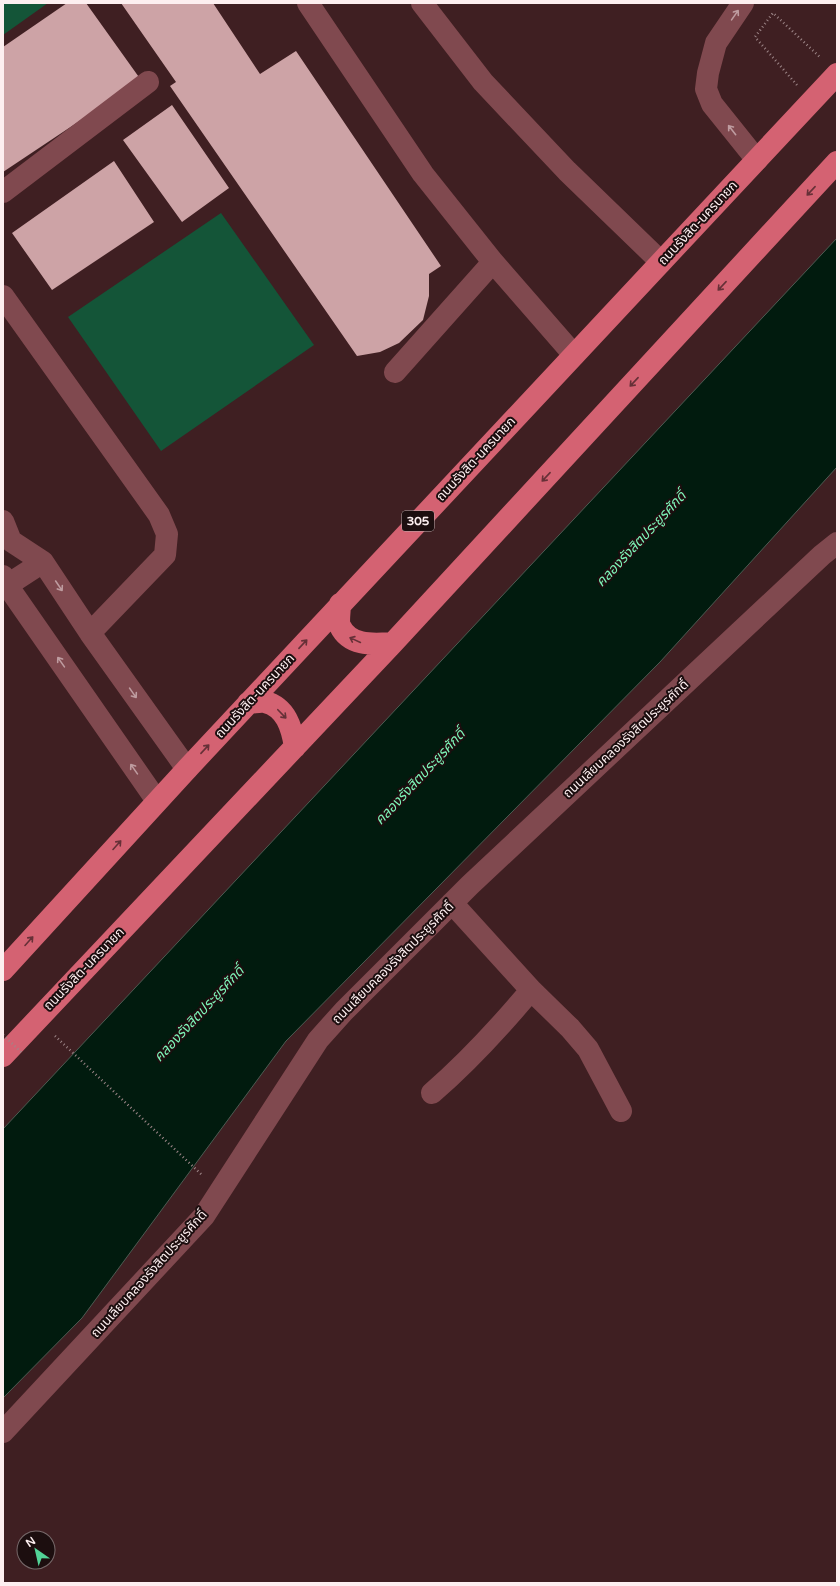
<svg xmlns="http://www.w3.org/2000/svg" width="840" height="1586" viewBox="0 0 840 1586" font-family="'Varela Round','Noto Sans Thai',sans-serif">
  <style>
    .green { fill: #145538 }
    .water { fill: #011b0e; stroke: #4d5b52 }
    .building { fill: #cda3a6 }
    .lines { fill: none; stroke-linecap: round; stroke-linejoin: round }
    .path { stroke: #9e8789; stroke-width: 2.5; stroke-dasharray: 1 3; stroke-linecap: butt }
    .minor { stroke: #80494f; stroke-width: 22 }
    .major { stroke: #d46272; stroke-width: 22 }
    .path-bridge { stroke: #9e8789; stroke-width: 2.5; stroke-dasharray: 1 3; stroke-linecap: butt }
    .oneway { stroke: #be9ca0 }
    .oneway2 { stroke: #663037 }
    .labels { text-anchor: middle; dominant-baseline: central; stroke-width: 4; stroke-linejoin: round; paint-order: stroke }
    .shield { fill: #1c0e0f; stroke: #baacac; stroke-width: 1 }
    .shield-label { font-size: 12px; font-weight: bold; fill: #fdeff0 }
    .street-label { font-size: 13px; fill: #fdeff0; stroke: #1c0e0f }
    .water-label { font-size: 14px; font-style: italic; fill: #7ef6b9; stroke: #1c0e0f }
  </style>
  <rect width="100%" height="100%" fill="#3f1f22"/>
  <path class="green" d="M3 3H48L3 35Z
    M221 213 314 345 161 451 68 317Z"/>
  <path class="water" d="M837 238V467L660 662 286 1041 82 1318 3 1398V1129Z"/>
  <path class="building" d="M67 3H86L141 80 3 172V47Z
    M121 3H213L260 74 296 51 441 266 429 274V296L423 320 399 343 380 352 357 356 170 86 176 82Z
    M172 105 229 188 182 222 123 140Z
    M114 161 154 222 52 290 12 233Z"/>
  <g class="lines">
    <path class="path" d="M797 85 755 37 773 13 821 58
      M55 1036 202 1175"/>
    <path class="minor" d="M308 3 423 174 493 262 574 355
      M422 3 483 82 567 171 661 262
      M743 3 716 43 708 73 706 89 712 104 757 160
      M3 192 148 82
      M3 296 159 515 167 534 165 555 90 633
      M395 372 493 262
      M3 521 11 541 43 562 90 633 187 769
      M3 576 7 585 157 801
      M3 588 43 562
      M452 903 531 990 570 1028 588 1049 621 1111
      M432 1093C469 1061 500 1027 531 990
      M3 1432 204 1216 318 1040 344 1011 470 885 822 555 837 543"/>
    <path class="major" d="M340 604C340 610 338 621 340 626 350 647 374 644 393 643
      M248 703C253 703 260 701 265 702 286 707 292 728 295 747
      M3 970 187 769 837 74
      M3 1056 393 643 837 162"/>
    <path class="path-bridge" d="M3 1035 22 1053"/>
  </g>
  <defs><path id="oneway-shaft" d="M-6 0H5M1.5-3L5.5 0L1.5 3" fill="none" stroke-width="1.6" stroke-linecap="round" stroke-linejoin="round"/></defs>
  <g class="oneway">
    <use href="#oneway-shaft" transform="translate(735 15) rotate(-55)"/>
    <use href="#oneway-shaft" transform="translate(732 130) rotate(-128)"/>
    <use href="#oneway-shaft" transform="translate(59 586) rotate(56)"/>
    <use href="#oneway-shaft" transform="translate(61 662) rotate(-125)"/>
    <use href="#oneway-shaft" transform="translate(133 693) rotate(55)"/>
    <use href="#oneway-shaft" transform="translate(134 769) rotate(-125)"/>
  </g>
  <g class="oneway2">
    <use href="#oneway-shaft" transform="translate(811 191) rotate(133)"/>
    <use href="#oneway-shaft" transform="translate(722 286) rotate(133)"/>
    <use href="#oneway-shaft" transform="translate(634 382) rotate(133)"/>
    <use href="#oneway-shaft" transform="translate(546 477) rotate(133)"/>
    <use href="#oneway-shaft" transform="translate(355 640) rotate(-155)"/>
    <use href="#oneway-shaft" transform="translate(303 644) rotate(-47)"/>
    <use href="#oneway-shaft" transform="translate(282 714) rotate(46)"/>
    <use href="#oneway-shaft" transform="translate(205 749) rotate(-47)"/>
    <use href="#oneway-shaft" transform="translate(117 845) rotate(-48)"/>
    <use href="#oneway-shaft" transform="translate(29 941) rotate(-48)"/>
  </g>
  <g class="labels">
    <rect class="shield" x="402" y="511" width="32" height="20" rx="3"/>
    <g class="shield-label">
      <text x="418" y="521">305</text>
    </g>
    <g class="street-label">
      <text transform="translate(698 223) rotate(-47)">ถนนรังสิต-นครนายก</text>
      <text transform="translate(476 459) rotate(-47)">ถนนรังสิต-นครนายก</text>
      <text transform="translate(255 696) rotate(-47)">ถนนรังสิต-นครนายก</text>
      <text transform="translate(626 739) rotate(-43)">ถนนเลียบคลองรังสิตประยูรศักดิ์</text>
      <text transform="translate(393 963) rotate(-45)">ถนนเลียบคลองรังสิตประยูรศักดิ์</text>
      <text transform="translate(84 969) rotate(-46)">ถนนรังสิต-นครนายก</text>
      <text transform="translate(149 1274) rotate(-48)">ถนนเลียบคลองรังสิตประยูรศักดิ์</text>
    </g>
    <g class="water-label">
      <text transform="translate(641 539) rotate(-47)">คลองรังสิตประยูรศักดิ์</text>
      <text transform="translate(420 777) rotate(-47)">คลองรังสิตประยูรศักดิ์</text>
      <text transform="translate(199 1014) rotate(-47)">คลองรังสิตประยูรศักดิ์</text>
    </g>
  </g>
  <rect width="840" height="1586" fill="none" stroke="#fdeff0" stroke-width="8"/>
  <g transform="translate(36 1550) rotate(326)"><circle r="19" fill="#1c0e0f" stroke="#766869"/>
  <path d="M0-3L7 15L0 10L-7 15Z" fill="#52d397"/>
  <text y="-6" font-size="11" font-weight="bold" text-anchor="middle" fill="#fdeff0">N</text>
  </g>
</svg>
